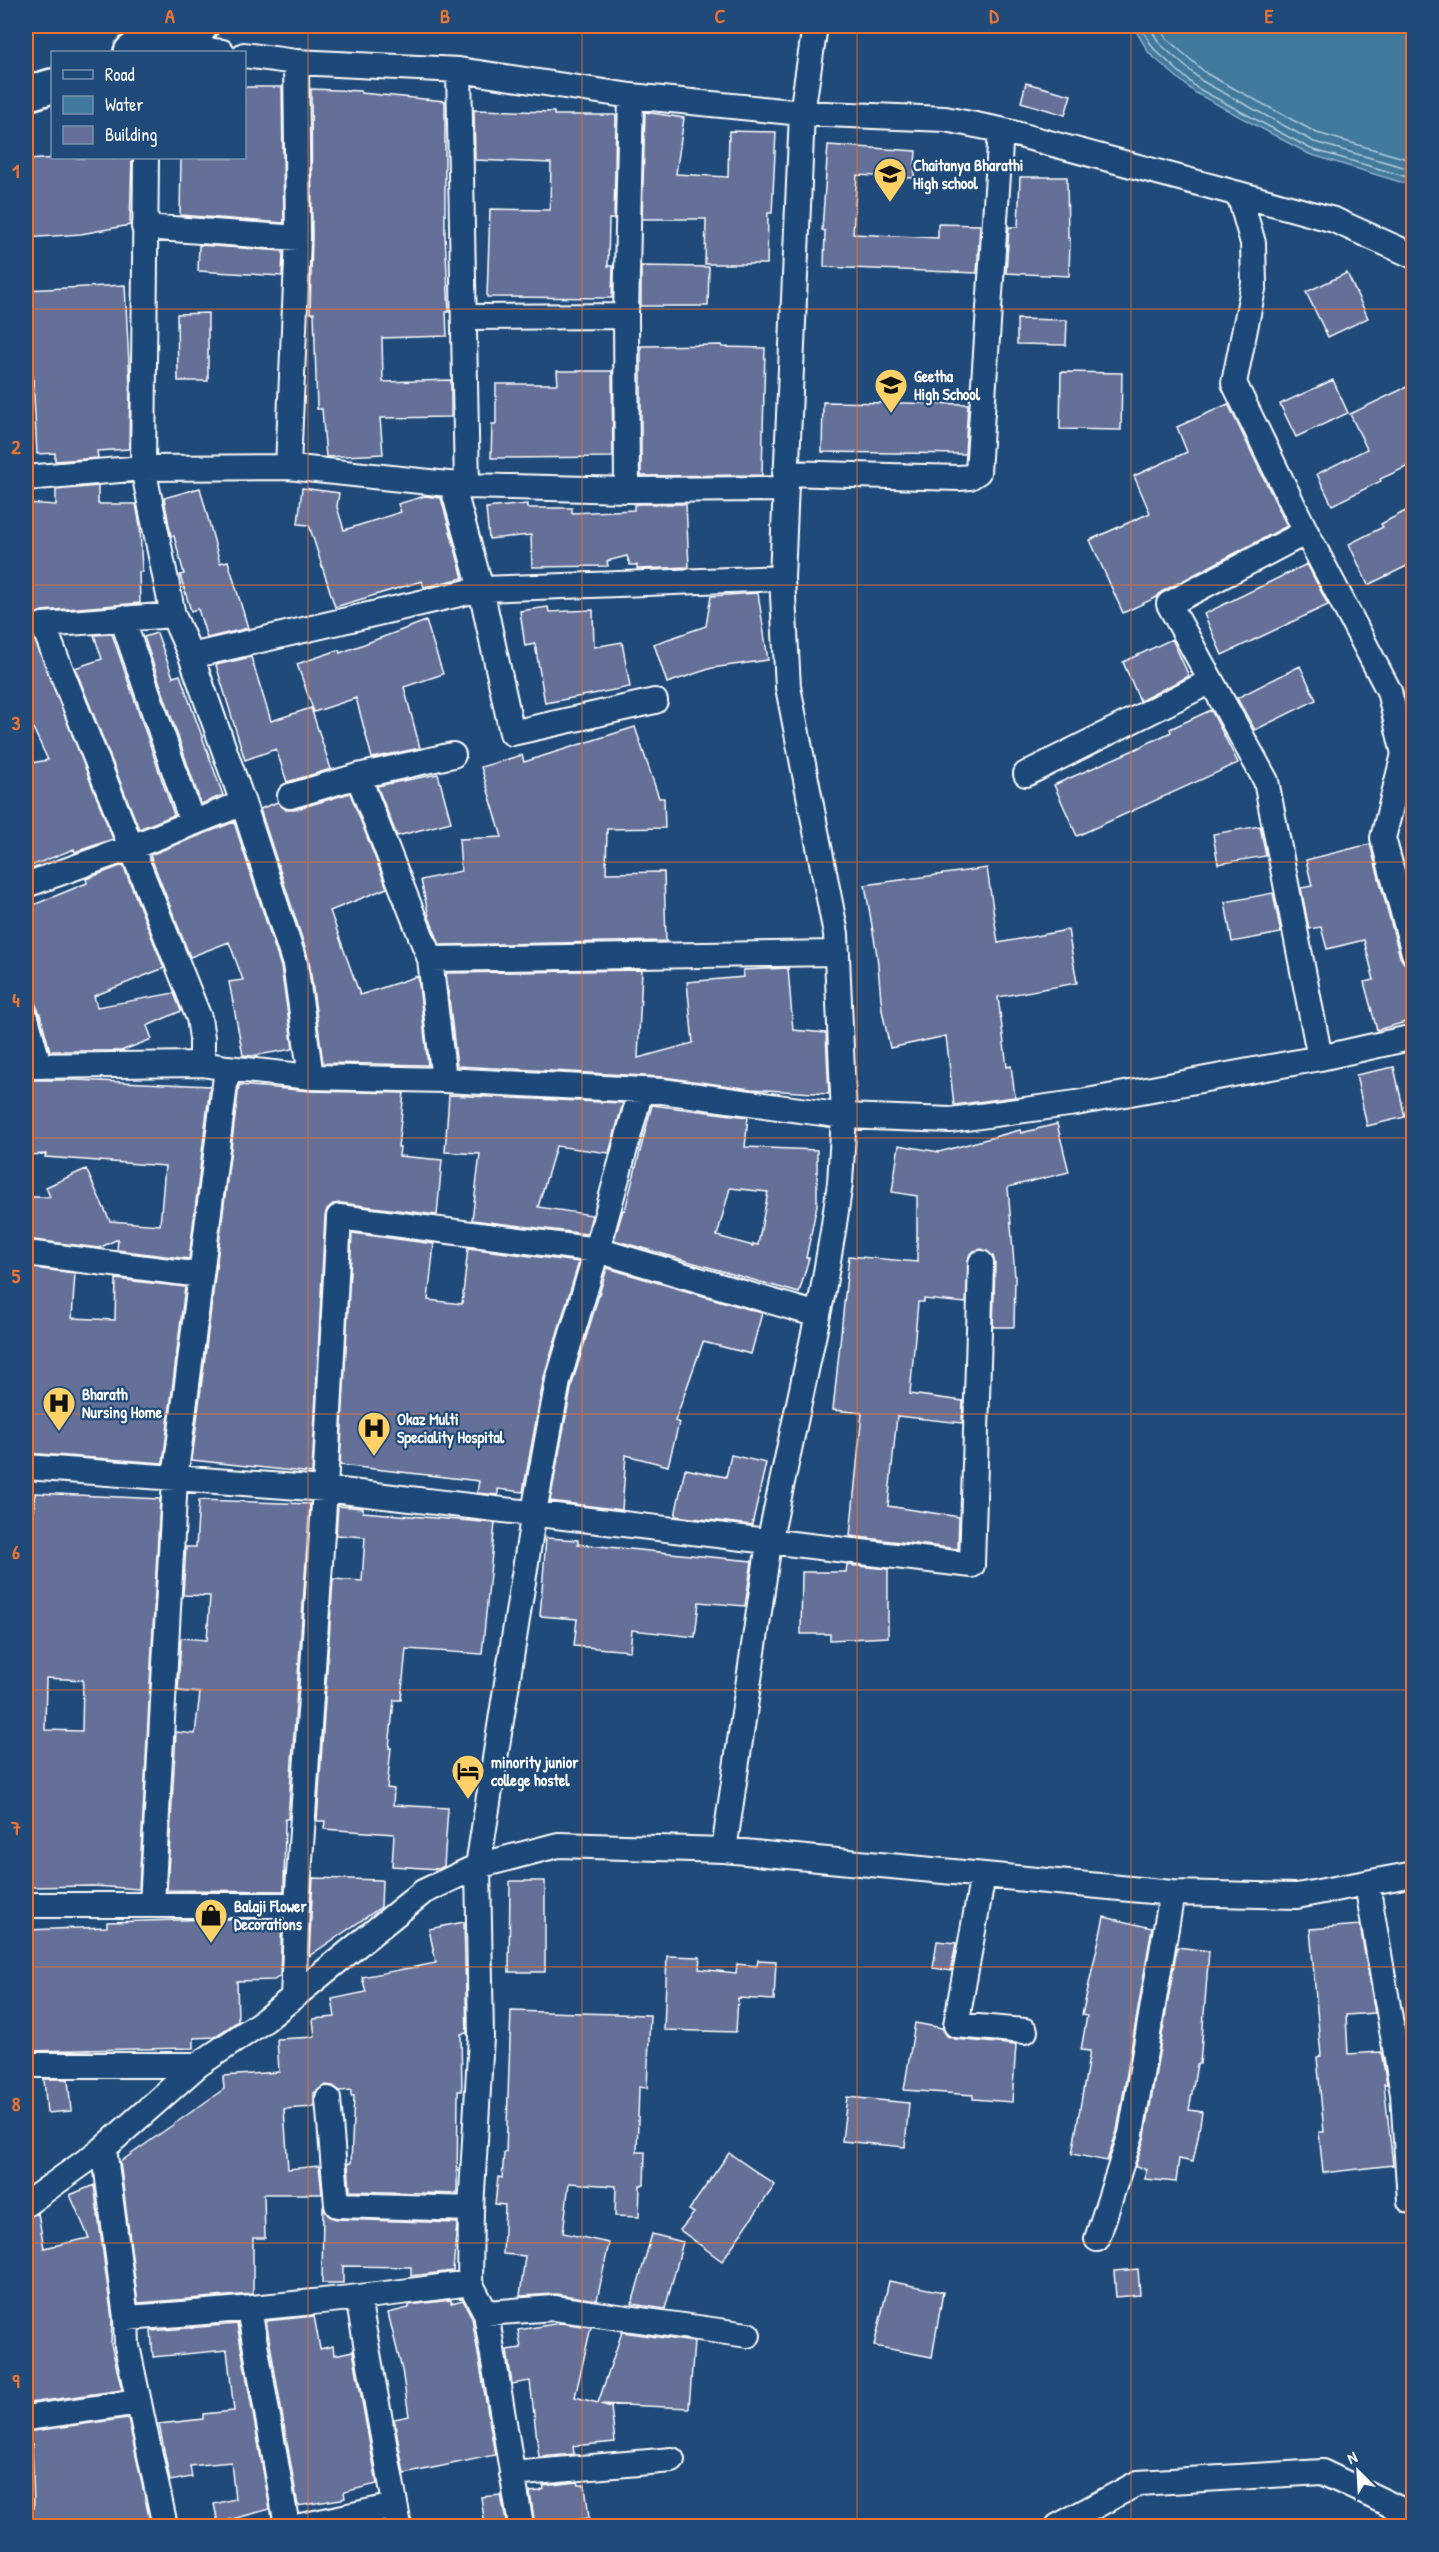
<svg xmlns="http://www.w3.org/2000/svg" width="1439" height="2552" viewBox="0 0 1439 2552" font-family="'Patrick Hand',sans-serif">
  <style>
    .water { fill: #427a9e; stroke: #8eafc5; stroke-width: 1.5 }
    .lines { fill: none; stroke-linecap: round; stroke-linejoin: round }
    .shore { stroke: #b3cad8; stroke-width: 1.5 }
    .building { fill: #656f99; stroke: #fff; stroke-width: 1.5; fill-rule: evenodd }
    .minor-casing { stroke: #fff; stroke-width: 28 }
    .highway-casing { stroke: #fff; stroke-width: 38 }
    .minor { stroke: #1f4a7a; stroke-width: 24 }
    .highway { stroke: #1f4a7a; stroke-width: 33 }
    .grid { fill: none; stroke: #eb7230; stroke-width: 1.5; stroke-opacity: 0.55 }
    .labels { text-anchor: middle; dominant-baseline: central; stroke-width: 4.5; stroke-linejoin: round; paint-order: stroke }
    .poi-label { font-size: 16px; font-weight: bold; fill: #fff; stroke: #1f4a7a; text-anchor: start }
    .neatline { fill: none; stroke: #eb7230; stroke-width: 2 }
    .grid-label { font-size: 20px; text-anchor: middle; font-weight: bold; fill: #eb7230 }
  </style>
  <rect width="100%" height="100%" fill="#1f4a7a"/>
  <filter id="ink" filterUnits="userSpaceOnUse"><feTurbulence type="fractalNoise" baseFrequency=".0167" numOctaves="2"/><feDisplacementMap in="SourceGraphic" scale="12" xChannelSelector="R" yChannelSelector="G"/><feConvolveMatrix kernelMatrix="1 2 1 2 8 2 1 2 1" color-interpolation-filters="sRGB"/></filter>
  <g filter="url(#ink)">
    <path class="water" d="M1133 26H1413V186L1309 154 1194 92 1149 53Z"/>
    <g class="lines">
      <path class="shore" d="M1140 26 1154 49 1197 88 1311 149 1414 179
        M1149 26 1160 44 1202 81 1314 142 1414 170
        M1159 26 1167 39 1207 74 1317 133 1414 161"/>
    </g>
    <path class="building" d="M1026 83 1071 95 1065 115 1021 102Z
      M244 87H282L284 223 180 215 181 158H244Z
      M311 89 361 91V93L445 101V235L449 312H446L447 336 382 338 383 382 451 380V417L380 418 383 454 326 457 322 409H317L314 313H310L312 238Z
      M474 110 554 112V115H616L614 219H609L608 266H613L612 298 487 297 490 209 550 210 551 163 475 160Z
      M645 112 684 118 676 174 728 177 729 131 776 132 772 213H768L767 264H705L706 219H642Z
      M828 145 916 151 914 178 857 175 853 234 938 238V224L980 225 977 273 824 267 825 231 822 230Z
      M59 158H132L130 225 81 234 26 238V160Z
      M1020 177H1067L1068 238H1070L1069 276 1006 273 1009 227H1018Z
      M199 245 283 251 282 276 198 271Z
      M641 266 709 267 708 306H641Z
      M1347 273 1368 318 1328 337 1306 292Z
      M125 285 130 384 129 449 97 451 98 458 55 461V453L37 454 33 377H30L26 290Z
      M208 313V381H178L177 314Z
      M1017 319 1067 320 1066 345 1017 344Z
      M722 345V347L765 348 762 475 641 476V346Z
      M557 371H612L613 457 491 458 492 424H496V384H558Z
      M1061 372 1122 373 1121 430 1060 429Z
      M1333 380 1348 413 1296 437 1280 404Z
      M1413 384V464L1380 479 1381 481 1332 505 1317 474 1367 449 1350 414Z
      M823 402 968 404 965 454 822 452Z
      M1228 404 1287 526 1161 592 1157 597 1123 613 1090 540 1150 513 1134 476 1187 452 1177 427Z
      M98 486V504H136L140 525 142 572H139L140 603 42 611 31 617 29 624 113 839 75 852 74 849 26 868V764L48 760 26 713V503L56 505V490Z
      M200 488 220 563 228 561 248 628 207 638 198 609 191 611 180 575 184 574 174 536H171L164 498Z
      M302 488 339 493 337 507 344 530 401 512 398 504 425 496 441 498 463 578 424 587 422 581 335 607 309 525 298 524Z
      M527 504V508H572V513L634 510V505L639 504H686L689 567 637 569V565H630L627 556 607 561 608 566 532 567 531 535 489 539 486 508Z
      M1413 507V563L1368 585 1349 544 1383 527 1381 524Z
      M1307 564 1328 605 1222 655 1204 614Z
      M758 593 768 660 712 668 667 683 654 644 706 626 711 596Z
      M548 607 549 612 593 610 594 647 622 642 630 687 545 703 535 644 525 646 520 611Z
      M426 621 443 674 404 687 420 748 372 758 356 698 314 712 297 664 339 650 340 653Z
      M157 633 173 677 180 675 223 795 201 804 144 637Z
      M112 634 174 815 139 829 75 668 102 659 94 635Z
      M1172 639 1189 676 1140 701 1123 662Z
      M251 657 271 721 311 708 331 769 287 782 276 749 245 760 216 665Z
      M1300 666 1316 700 1255 730 1237 698Z
      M1211 710 1238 763 1077 836 1054 785 1136 749 1171 732 1170 729Z
      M635 727 659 798H664L665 828 607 829 606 873 664 872 666 941 440 945 429 917 421 880 461 871 459 839 502 837 481 767 522 755 524 762Z
      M438 774 451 822 397 836 377 786Z
      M350 793 387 888 330 911 360 995 418 976 428 1065 323 1063 309 960 260 809 278 802 286 810H294Z
      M234 822 281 967 293 1049 252 1056 243 1055 229 982 243 980 229 942 190 957 150 855Z
      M1260 826 1266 856 1218 864 1213 834Z
      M1370 844 1400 957 1404 963 1410 967 1406 969 1413 997V1020L1377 1030 1364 982 1374 980 1364 940 1327 949 1321 927 1309 929 1301 888 1312 886 1306 860Z
      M123 865 164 968 94 996 97 1007 174 993 181 1011 147 1026 152 1039 121 1051H50L40 1014 26 983V908L87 883 86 879Z
      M987 868 998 943 1068 930 1077 983 998 997 1007 1067 1011 1066 1015 1097 954 1105 946 1036 890 1048 882 1010 877 955 865 885Z
      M1273 893 1281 933 1232 942 1225 902Z
      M788 968 793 1030 826 1033 829 1094 751 1089 663 1077 457 1066 446 973 642 970 638 1058 693 1043 687 982 744 977 743 970Z
      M1394 1067 1405 1117 1367 1126 1356 1075Z
      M26 1080H76L210 1086 189 1259 117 1250 118 1239 99 1248 26 1239V1197H50L46 1187 86 1169 110 1221 160 1225 165 1166 45 1157 46 1154 26 1155Z
      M239 1085 311 1091 404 1093 398 1147H400L399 1156 442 1160 437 1215 341 1203 333 1204 327 1209 325 1216 312 1473 192 1460Z
      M449 1095 623 1103 609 1153 556 1146 538 1207 592 1215 587 1234 472 1220 480 1154 445 1152Z
      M652 1105 748 1117 745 1147 817 1150V1205L806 1258H809L799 1293 614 1240 623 1210H625ZM730 1188 768 1192 758 1245 753 1244V1246L717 1236Z
      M1057 1124 1069 1172 1008 1187 1015 1277 1014 1327H993L995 1263 993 1256 982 1249 974 1251 969 1256 966 1303 924 1299V1302H918L910 1394 963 1401 962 1423 897 1416 888 1506 959 1517 958 1549 850 1536 862 1413 833 1410 849 1256 917 1262V1196L892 1192 899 1145 939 1152 1020 1130 1021 1133Z
      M352 1233 434 1244 428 1300 462 1304 468 1248 579 1262 544 1377 523 1492 498 1489V1495L477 1493 479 1481 340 1465Z
      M32 1268 75 1273 72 1318 115 1320 116 1279 185 1287 163 1463 26 1453V1360Z
      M607 1268 762 1313 751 1354 703 1342 675 1421 679 1423 668 1466 626 1455 622 1510 550 1501 572 1384Z
      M731 1455 766 1463 752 1525 675 1516 685 1469 726 1477Z
      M35 1493 160 1499 139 1889 93 1886 26 1887V1537H31ZM46 1678 83 1680 82 1731 45 1730Z
      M199 1500 310 1504 288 1819H285L284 1891 167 1890 176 1732 195 1734 200 1693 178 1691 181 1638 207 1640 210 1596 183 1595 186 1547H196Z
      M338 1506 363 1508V1512L495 1523 482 1654 406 1649 401 1700H394L389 1748H391L387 1788 394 1789 393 1805 448 1808 444 1866 439 1869 392 1866 394 1834 324 1829 325 1821H317L333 1579 362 1581 365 1537 336 1535Z
      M546 1538 578 1540V1544L752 1561 745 1606 699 1602 695 1637 632 1630 630 1651 574 1646 577 1619 540 1616Z
      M847 1565 888 1569V1637L830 1640V1634H801L802 1572H846Z
      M313 1878 382 1880 381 1907 309 1956Z
      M510 1881H545V1972H509Z
      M1104 1917 1152 1928 1117 2131 1107 2161 1072 2154 1090 2051 1081 2050 1087 2016 1082 2015Z
      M216 1919H282L280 1976 274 1980 237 1981 238 2021 214 2037 194 2038V2048L26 2051V1930L107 1927V1922Z
      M464 1922 467 2033 461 2034 462 2091H458L457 2194 350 2191 348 2163H351L354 2096H351V2090L340 2091 333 2086 326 2085 314 2093V2107L284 2109 288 2169 319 2166 322 2194H264L265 2238H253V2294L138 2303 120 2162 224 2089 223 2076 279 2072 277 2039 315 2037 313 2019 335 2017 332 1999 366 1992 362 1977 436 1963 429 1929Z
      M1360 1925 1375 2013 1346 2015 1348 2054 1381 2052 1387 2084H1384L1393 2165 1323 2173 1319 2132H1324L1317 2057 1321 2056 1310 1929Z
      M937 1941 956 1943 951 1971 933 1968Z
      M1177 1947 1209 1951 1200 2064H1197L1189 2110 1202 2112 1198 2137 1193 2162 1179 2159 1176 2182 1145 2179 1146 2169 1135 2167 1145 2136Z
      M667 1956 700 1957 699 1969 736 1973 737 1964 757 1966 758 1960 776 1961 774 2000 738 1998 736 2032 664 2030Z
      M511 2011 650 2015 647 2088 639 2087 637 2152H645L644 2185H640L639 2217 615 2216 616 2186 569 2183 563 2233 609 2243 597 2300 556 2294 520 2296 525 2256 503 2254 505 2205 495 2204 498 2177 502 2178 504 2152H506Z
      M915 2023 942 2028 947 2036 955 2039 1016 2045 1012 2102 973 2099V2095L904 2090Z
      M44 2079H68L71 2111 47 2113Z
      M847 2097 909 2103 905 2147 842 2141Z
      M729 2153 775 2185 722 2261 680 2230 694 2213 689 2210Z
      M94 2185 112 2319 111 2344 122 2390 29 2403 26 2372V2218L38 2213 44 2248 89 2238 70 2195Z
      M323 2208 330 2217 337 2219 457 2223 453 2271 411 2276V2267L343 2266V2283H322Z
      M652 2234 683 2242 665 2309 632 2304Z
      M1138 2269 1140 2295 1116 2297 1114 2271Z
      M889 2281 943 2292 932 2357 874 2346Z
      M451 2300V2303L463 2300 472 2318 495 2455 404 2474 394 2419 409 2416 402 2370 388 2313 409 2308V2305Z
      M314 2316 320 2349 333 2346 334 2355 353 2351 377 2484 344 2492 345 2498 341 2499 298 2506 266 2321Z
      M560 2323 591 2327 575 2397 598 2403 622 2332 694 2342 689 2408 601 2404 611 2407 615 2442 573 2446 574 2454 539 2457 530 2381 512 2384 507 2350 521 2348 518 2330Z
      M237 2324 270 2509 218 2523 214 2504 235 2499 231 2462 190 2466 192 2477 170 2481 159 2424 203 2419V2414L234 2411 227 2350 153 2357 151 2331Z
      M128 2418 151 2526H26V2509L34 2508 32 2444H27L26 2432Z
      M578 2482 579 2485H585L589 2518 576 2520 577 2526H535L530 2492 540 2491 544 2489 543 2486Z
      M501 2495 507 2526H485L481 2497Z"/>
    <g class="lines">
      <defs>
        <path id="minor" d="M815 26 802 113 945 119 1001 130 1239 194 1253 243 1254 284 1234 383 1306 532 1389 691 1404 754 1383 838 1414 953
          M177 47 222 52
          M459 70 467 486
          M146 158 143 468 173 615 191 656 243 803 295 964 311 1077
          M1239 194 1334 220 1414 256
          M144 227 298 238
          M464 317 626 316
          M288 467 298 238 296 62
          M785 473 959 478 970 477 978 472 1001 130
          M26 478 143 468 288 467 467 486 627 490 784 489
          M627 490 626 316 631 96
          M1306 532 1169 604 1266 781 1320 1058
          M173 615 43 625 199 1018 202 1038V1064L227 1068
          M122 618 192 822
          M191 656 481 589 452 484
          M655 701 512 733 481 589 782 578
          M1026 774 1211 681
          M358 776 453 755
          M290 796 358 776 430 959
          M26 885 132 847 243 803
          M26 1018 39 1065
          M26 1066 202 1064
          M444 1080 662 1091 844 1116 951 1120 1076 1103 1320 1058 1414 1037
          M26 1253 201 1275 227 1068 311 1077 444 1080 430 959 837 953
          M26 1467 325 1489 972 1565 981 1263
          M724 1850 1172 1893 1297 1896 1414 1874
          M983 1875 956 2025 1025 2031
          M1367 1884 1403 2094 1410 2201
          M26 1905H297
          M152 1905 175 1479 201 1275
          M293 1997 297 1905 325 1489 339 1217 597 1250 818 1315
          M26 2065H198
          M328 2099 337 2205 471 2209
          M104 2148 126 2318 127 2346 165 2526
          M26 2204 104 2148 198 2065 265 2020 423 1892 478 1866 558 1845 724 1850 769 1543 822 1296 833 1231 840 1183 844 1116 836 934 788 687 782 578 802 113 631 96 459 70 296 62 244 55
          M1097 2239 1131 2134 1172 1893
          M358 2298 399 2526
          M249 2309 287 2526
          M486 2313 554 2308 748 2335
          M126 2318C242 2310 356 2299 470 2283
          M26 2418 139 2402
          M512 2474 672 2460
          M301 2526 395 2506
          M521 2526 486 2313 470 2283 471 2209 481 2037 478 1866 534 1512 558 1381 597 1250 641 1090
          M1058 2526 1138 2483 1322 2472 1414 2516"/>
        <path id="highway" d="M131 52 166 26
          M170 52 201 26
          M26 94 52 86"/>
      </defs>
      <use href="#minor" class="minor-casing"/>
      <use href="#highway" class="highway-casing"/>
      <use href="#minor" class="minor"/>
      <use href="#highway" class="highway"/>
    </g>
  </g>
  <path class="grid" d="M308 26V2526M582 26V2526M857 26V2526M1131 26V2526M26 309H1414M26 585H1414M26 862H1414M26 1138H1414M26 1414H1414M26 1690H1414M26 1967H1414M26 2243H1414"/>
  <defs>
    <symbol id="school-pin" viewBox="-11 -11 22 30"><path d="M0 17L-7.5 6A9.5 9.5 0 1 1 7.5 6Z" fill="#ffd166" stroke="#1f4a7a"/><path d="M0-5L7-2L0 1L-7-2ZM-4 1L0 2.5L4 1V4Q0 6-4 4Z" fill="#111"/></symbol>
    <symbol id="hospital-pin" viewBox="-11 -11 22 30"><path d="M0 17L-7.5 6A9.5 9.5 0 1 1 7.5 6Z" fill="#ffd166" stroke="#1f4a7a"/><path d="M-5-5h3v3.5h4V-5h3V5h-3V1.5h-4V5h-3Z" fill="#111"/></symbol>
    <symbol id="hotel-pin" viewBox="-11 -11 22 30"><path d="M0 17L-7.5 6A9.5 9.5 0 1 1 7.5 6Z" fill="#ffd166" stroke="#1f4a7a"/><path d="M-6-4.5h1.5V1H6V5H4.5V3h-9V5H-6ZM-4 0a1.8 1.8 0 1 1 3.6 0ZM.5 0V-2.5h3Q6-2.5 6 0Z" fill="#111"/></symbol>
    <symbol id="shop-pin" viewBox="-11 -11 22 30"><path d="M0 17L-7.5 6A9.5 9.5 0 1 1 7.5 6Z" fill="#ffd166" stroke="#1f4a7a"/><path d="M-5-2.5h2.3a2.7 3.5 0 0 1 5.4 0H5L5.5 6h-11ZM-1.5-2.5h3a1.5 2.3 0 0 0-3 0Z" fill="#111"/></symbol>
  </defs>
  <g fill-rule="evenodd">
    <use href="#school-pin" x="871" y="155" width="38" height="52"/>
    <use href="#school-pin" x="872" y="366" width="38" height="52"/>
    <use href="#hospital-pin" x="40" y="1384" width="38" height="52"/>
    <use href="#hospital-pin" x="355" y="1409" width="38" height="52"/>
    <use href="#hotel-pin" x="449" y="1752" width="38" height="52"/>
    <use href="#shop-pin" x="192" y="1896" width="38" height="52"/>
  </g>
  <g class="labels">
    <g class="poi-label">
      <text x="913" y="165">Chaitanya Bharathi<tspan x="913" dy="18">High school</tspan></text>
      <text x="914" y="376">Geetha<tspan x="914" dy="18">High School</tspan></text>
      <text x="82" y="1394">Bharath<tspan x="82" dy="18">Nursing Home</tspan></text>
      <text x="397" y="1419">Okaz Multi<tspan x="397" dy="18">Speciality Hospital</tspan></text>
      <text x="491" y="1762">minority junior<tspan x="491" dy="18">college hostel</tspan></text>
      <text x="234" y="1906">Balaji Flower<tspan x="234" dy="18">Decorations</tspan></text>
    </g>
  </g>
  <rect width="1439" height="2552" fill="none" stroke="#1f4a7a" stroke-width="66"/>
  <rect x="51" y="51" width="195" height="108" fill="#1f4a7a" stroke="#7992af" stroke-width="1.5"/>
  <rect x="63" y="70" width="30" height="9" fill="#1f4a7a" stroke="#7992af" stroke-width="1.5"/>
  <text x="105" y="81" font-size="18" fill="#ffffff">Road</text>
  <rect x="63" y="96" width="30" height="18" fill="#427a9e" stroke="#7992af" stroke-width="1.5"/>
  <text x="105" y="111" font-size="18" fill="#ffffff">Water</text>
  <rect x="63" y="126" width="30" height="18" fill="#656f99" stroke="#7992af" stroke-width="1.5"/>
  <text x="105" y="141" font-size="18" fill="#ffffff">Building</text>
  <g transform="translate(1358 2471) rotate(336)" stroke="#1f4a7a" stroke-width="4.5" paint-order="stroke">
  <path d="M0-4.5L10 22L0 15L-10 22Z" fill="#ffffff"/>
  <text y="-9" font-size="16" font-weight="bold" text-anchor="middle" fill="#ffffff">N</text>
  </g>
  <rect x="33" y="33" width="1373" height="2486" class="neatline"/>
  <g class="grid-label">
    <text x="170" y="23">A</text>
    <text x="445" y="23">B</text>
    <text x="720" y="23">C</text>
    <text x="994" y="23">D</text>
    <text x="1269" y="23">E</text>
    <text x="16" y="178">1</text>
    <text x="16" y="454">2</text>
    <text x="16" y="730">3</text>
    <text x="16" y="1007">4</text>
    <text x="16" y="1283">5</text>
    <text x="16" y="1559">6</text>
    <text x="16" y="1835">7</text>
    <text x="16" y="2111">8</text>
    <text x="16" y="2388">9</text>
  </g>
</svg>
